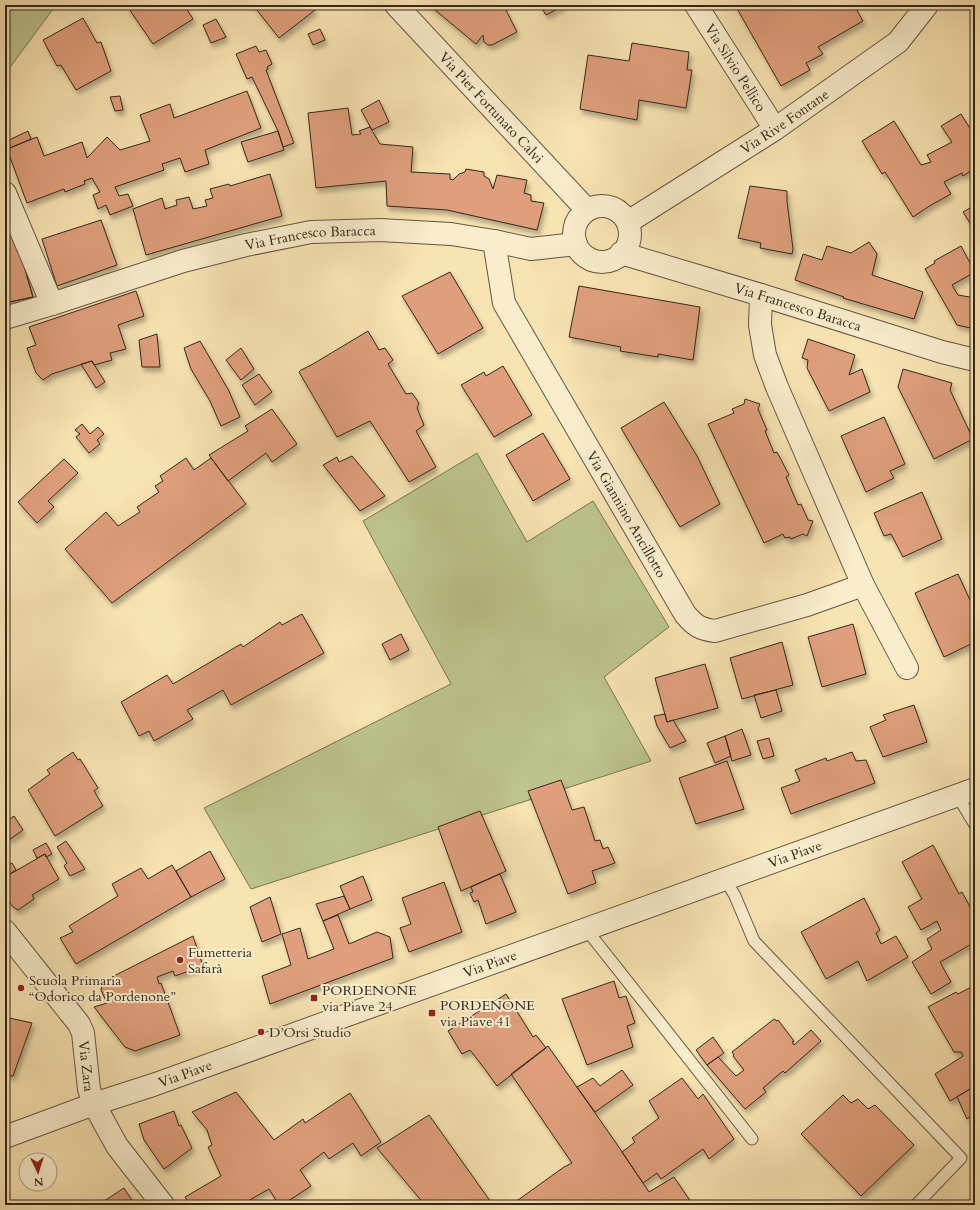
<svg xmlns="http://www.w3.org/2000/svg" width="980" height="1210" viewBox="0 0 980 1210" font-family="Cardo,serif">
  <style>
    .green { fill: #bdc48c; stroke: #787654 }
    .building { fill: #df9f7b; stroke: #34271c; filter: url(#shadow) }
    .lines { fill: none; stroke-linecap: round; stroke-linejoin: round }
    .service-casing { stroke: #655642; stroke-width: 13 }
    .minor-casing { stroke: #655642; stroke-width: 24 }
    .tertiary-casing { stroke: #655642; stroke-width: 24 }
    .service { stroke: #faedcd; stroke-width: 11 }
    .minor { stroke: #faedcd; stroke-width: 22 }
    .tertiary { stroke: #faedcd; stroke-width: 22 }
    .poi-dot { fill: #8f2418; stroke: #faedcd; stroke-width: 1.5 }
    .labels { text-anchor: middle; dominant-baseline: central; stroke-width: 4; stroke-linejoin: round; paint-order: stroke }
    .street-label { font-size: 14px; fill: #34271c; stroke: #faedcd }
    .poi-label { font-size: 14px; fill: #34271c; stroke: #faedcd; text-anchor: start }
  </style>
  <defs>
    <filter id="shadow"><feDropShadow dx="2.5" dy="4.5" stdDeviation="2" flood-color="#0004"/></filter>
  </defs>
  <rect width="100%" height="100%" fill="#f8e3b2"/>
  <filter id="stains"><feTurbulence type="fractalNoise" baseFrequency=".005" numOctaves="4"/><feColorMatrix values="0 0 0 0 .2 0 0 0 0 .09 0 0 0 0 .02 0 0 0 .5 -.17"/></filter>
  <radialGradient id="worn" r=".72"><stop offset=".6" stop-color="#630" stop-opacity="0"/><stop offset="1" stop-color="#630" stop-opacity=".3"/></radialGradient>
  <path class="green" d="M5 5H56L5 74Z
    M477 453 527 542 593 501 669 627 604 677 651 761 251 889 204 808 451 684 363 521Z"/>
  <path class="building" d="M128 5H184L193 19 153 44 127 6Z
    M253 5H311L315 10 279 38Z
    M429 5H499L506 10 517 32 492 45H488L484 42 483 35 476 44Z
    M540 5H565L546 15Z
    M735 5H854L863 21 818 47 823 54 806 63 810 70 781 86Z
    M83 18 97 43 101 42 111 71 76 90 61 65 57 66 43 40Z
    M216 19 226 37 211 43 203 25Z
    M320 29 325 40 313 45 308 34Z
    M632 43 689 52 687 70H692L686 108 639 100 637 120 580 109 588 55 629 61Z
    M256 46 259 52 266 50 272 64 267 67 268 69 266 70 294 143 283 147 278 131 252 77 247 79 236 54Z
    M247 91 261 128 205 150 209 164 185 172 180 158 162 164 164 170 115 187 119 196 128 194 133 206 110 215 106 205 98 209 93 195 100 192 92 178 84 181 85 184 65 192 64 189 27 203 7 149 37 137 44 156 82 142 87 158 107 137 120 150 150 141 140 115 170 104 174 118Z
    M120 96 123 110 115 111 110 97Z
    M379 100 389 122 372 130 361 110Z
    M348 108 352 135 361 134 359 131 370 127 380 144 413 147 411 172 450 174V179L453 180 459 174 465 172 466 169 484 172V176L489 179 493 189 497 175 527 180 524 193 531 195V201L544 203 537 230 447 210 387 206 386 181 316 188 308 113Z
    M961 114 971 130 975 127V168L963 176 962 173 944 182 951 194 931 205 913 217 885 172 882 174 862 141 894 121 921 165 931 162 927 155 952 142 941 126Z
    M28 131 31 139 10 148 7 141Z
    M278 131 284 150 248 162 241 142Z
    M270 174 282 216 146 255 133 209 162 198 165 209 177 205 176 200 189 197 193 209 207 206 205 200 213 198 210 189 229 184 230 186Z
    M750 186 787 191V201L793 249 792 254 760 248 761 243 738 238Z
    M975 205V231L963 212Z
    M101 220 117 265 57 286 42 239Z
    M12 234 24 266 33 297 5 303V235Z
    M12 234 24 266 33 297 5 303V235Z
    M869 242 877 254 872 275 923 292 914 319 843 298 844 297 795 280 803 254 822 260 827 246 851 253Z
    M961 246 975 272 952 285 958 295 975 298V329L957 325 925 269 935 263 934 261Z
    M450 272 483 328 438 354 402 296Z
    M579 286 700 307 693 360 658 354V357L620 351 621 347 569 337Z
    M136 291 144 316 118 325 126 349 110 353 112 360 94 365 92 361 52 374 43 380 36 373 27 348 36 345 29 327Z
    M368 331 379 350 385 348 393 360 388 364 406 394 412 393 419 403 417 408 424 425 416 431 436 467 409 482 370 421 337 437 299 372 301 370 313 364Z
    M157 334 160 367H142L139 340Z
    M808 339 855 355 849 375 862 369 870 392 829 411 807 368 808 360 802 358Z
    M200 341 229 391 240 417 221 426 210 401 191 369 184 348Z
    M241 348 254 369 241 380 226 360Z
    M92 361 105 382 96 388 81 364Z
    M503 366 532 415 494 437 461 385 484 372 486 376Z
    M903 369 952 383 950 390 973 439 934 459 898 387Z
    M259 374 272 392 255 405 242 385Z
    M745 399 760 404 758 409 767 430 765 431 774 453 777 452 789 475 786 477 798 505 801 504 808 520 813 521 807 536 803 534 791 539 790 537 785 538 783 534 764 543 708 424 734 413 732 409 744 404Z
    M664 402 697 456 720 504 680 527 621 428Z
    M272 409 297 444 272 462 266 453 228 481 209 455 248 431 245 426Z
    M884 417 905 464 890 471 894 478 866 492 841 436Z
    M82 424 90 434 98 427 104 434 97 440 100 444 89 453 76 437 80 434 75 430Z
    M543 433 570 479 533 501 506 455Z
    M352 456 385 496 360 511 323 465 337 457 339 462Z
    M186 458 194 470 211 458 246 504 112 603 65 549 106 512 118 526 140 512 137 507 159 492 155 486 163 481 160 476Z
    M64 459 78 473 48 501 54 507 37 523 18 502Z
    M922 492 942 539 903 557 891 534 884 536 874 513Z
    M958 574 975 611V642L944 657 915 593Z
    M302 614 324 653 231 705 223 690 187 710 193 719 154 741 149 731 139 736 121 702 167 675 173 684 241 644 243 647 280 622 282 625Z
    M853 624 866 674 822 687 808 637Z
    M401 634 409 650 390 660 382 644Z
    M782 642 793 685 742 699 730 658Z
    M705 664 718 708 667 722 655 678Z
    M776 690 782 711 761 718 754 695Z
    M914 705 927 742 883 757 870 727 886 720 883 715Z
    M665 714 667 722 673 720 686 741 670 748 657 726 654 716Z
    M742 729 751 755 732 761 725 736Z
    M725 736 731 756 715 763 707 743Z
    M769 738 774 756 763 759 757 741Z
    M73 752 78 760 80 759 98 788 94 791 103 806 55 836 28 790 50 774 47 770Z
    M852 752 856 761 866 760 875 783 791 814 781 788 800 781 795 770 826 758 827 761Z
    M727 761 744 809 696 824 679 778Z
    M561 780 572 810 584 807 595 841 600 840 603 849 608 847 615 863 592 871 596 883 568 894 528 791Z
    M480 811 506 871 461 891 438 827Z
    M14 816 23 830 9 840 5 834V822Z
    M66 841 85 869 70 876 64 866 67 863 57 847Z
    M46 843 52 854 46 857 45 854 37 858 33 850Z
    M933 845 959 894 962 892 975 916V942L940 962 951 982 931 994 912 962 932 949 927 939 941 930 937 921 921 930 908 907 922 899 902 862Z
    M210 851 225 879 191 897 176 871Z
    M45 854 59 879 32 895 34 899 18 910 13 907 5 896V877Z
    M12 863 16 870 5 877V867Z
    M172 865 191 897 76 964 60 938 73 932 69 926 118 896 112 884 141 868 148 879Z
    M500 874 516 912 486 924 478 900 474 902 470 893 473 892 471 887Z
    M363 876 372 900 350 909 340 886Z
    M444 882 462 932 409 952 400 928 411 924 402 898Z
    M344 896 350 909 323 921 316 904Z
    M270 897 281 934 262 942 250 907Z
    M864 898 880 930 876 933 881 944 896 936 908 957 867 981 858 961 826 979 801 932Z
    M338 915 349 944 377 932 390 937 393 958 270 1004 262 976 291 965 282 934 300 928 308 959 334 949 323 921Z
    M193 936 203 966 175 976 173 971 157 977 159 984 161 983 180 1035 135 1051 125 1047 94 1007 107 1003 101 990 102 985 106 980Z
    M614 981 619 998 626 996 635 1023 627 1026 633 1047 587 1065 562 999Z
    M975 985V1086L950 1101 935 1074 963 1056 961 1052H954L928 1007 956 992 958 994Z
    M506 994 533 1037 536 1035 546 1048 497 1086 484 1068 470 1050 462 1054 448 1031Z
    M5 1017 32 1023 13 1076 5 1075Z
    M774 1019 777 1021 778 1020 794 1041 792 1042 794 1045 811 1030 821 1041 785 1073 783 1071 763 1088 766 1092 745 1109 707 1065 718 1057 736 1076 744 1070 733 1056 734 1055 732 1052Z
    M713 1037 724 1053 707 1065 696 1050Z
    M548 1046 614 1140 649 1192 674 1177 693 1205H511L564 1167 572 1163 511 1074Z
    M622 1070 633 1085 595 1112 577 1087 593 1078 600 1086Z
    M682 1078 698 1099 703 1094 734 1139 709 1159 703 1149 661 1179 657 1173 643 1183 622 1152 635 1142 632 1138 659 1118 649 1101Z
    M975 1086V1112L967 1119 957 1097Z
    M236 1092 274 1140 303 1119 305 1123 350 1093 381 1142 361 1156 353 1143 329 1159 324 1152 300 1170 311 1186 282 1205H279L269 1189 241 1205H190L185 1197 221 1176 208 1147 212 1145 207 1130 192 1112Z
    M843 1095 851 1103 858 1099 868 1109 875 1105 914 1145 861 1196 801 1134Z
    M174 1111 179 1126 181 1125 192 1148 164 1169 144 1140 139 1124Z
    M429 1115 493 1205H425L377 1148Z
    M124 1188 135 1205H98Z"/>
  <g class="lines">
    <defs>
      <path id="service" d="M957 795 975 825
        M725 879 735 896 754 941 961 1158 916 1205
        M586 929 752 1139"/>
      <g id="minor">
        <path id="s1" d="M396 5 587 210"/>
        <path id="s2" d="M696 5 775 129"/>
        <path d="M5 193 52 304"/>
        <circle cx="602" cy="234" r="28"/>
        <path id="s3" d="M628 222 775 129 898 42 927 5"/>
        <path id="s4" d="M494 241 504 303 685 614C695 626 700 629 715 631L807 605 863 585 907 668"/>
        <path id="s5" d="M621 253 761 295 942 352 975 360"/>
        <path d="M761 295 760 325 765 355 777 387 863 585"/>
        <path id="s6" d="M5 318 52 304 183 261 246 245 311 232 380 230 451 234 494 241 531 249 576 244"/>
        <path id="s7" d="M5 931 79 1024 83 1033 89 1089 94 1104 117 1146 163 1205"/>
      </g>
      <g id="tertiary">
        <path id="s8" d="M5 1137 94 1104 153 1085 975 789"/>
      </g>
    </defs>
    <use href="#service" class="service-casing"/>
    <use href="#minor" class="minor-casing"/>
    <use href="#tertiary" class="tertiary-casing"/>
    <use href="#service" class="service"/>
    <use href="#minor" class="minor"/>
    <use href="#tertiary" class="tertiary"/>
  </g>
  <g class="poi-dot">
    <circle cx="180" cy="960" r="4"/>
    <circle cx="21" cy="988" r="4"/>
    <rect x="310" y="994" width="8" height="8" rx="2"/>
    <rect x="428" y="1009" width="8" height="8" rx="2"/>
    <circle cx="261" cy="1032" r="4"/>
  </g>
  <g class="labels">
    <g class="street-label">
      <text stroke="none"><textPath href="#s2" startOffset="74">Via Silvio Pellico</textPath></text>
      <text stroke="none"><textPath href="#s1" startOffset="140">Via Pier Fortunato Calvi</textPath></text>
      <text stroke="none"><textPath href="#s3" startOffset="186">Via Rive Fontane</textPath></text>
      <text stroke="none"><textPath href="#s6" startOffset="317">Via Francesco Baracca</textPath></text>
      <text stroke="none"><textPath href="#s5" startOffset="185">Via Francesco Baracca</textPath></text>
      <text stroke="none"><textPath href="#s4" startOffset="307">Via Giannino Ancillotto</textPath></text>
      <text stroke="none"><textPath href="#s8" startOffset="839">Via Piave</textPath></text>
      <text stroke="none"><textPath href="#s8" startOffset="515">Via Piave</textPath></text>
      <text stroke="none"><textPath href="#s7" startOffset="162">Via Zara</textPath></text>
      <text stroke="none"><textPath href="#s8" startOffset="191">Via Piave</textPath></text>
    </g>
    <g class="poi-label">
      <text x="188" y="952">Fumetteria<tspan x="188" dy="16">Safarà</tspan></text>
      <text x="29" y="980">Scuola Primaria<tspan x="29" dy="16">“Odorico da Pordenone”</tspan></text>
      <text x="322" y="990">PORDENONE<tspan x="322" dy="16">via Piave 24</tspan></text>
      <text x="440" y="1005">PORDENONE<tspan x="440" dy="16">via Piave 41</tspan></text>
      <text x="269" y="1032">D’Orsi Studio</text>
    </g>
  </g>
  <rect width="980" height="1210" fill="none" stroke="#f8e3b2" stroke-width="20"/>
  <rect x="6" y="6" width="968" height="1198" fill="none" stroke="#34271c" stroke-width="2"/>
  <rect x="10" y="10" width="960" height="1190" fill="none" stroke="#34271c"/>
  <g transform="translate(38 1172) rotate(176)"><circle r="19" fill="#faedcd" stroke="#ab9e86"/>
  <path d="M0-3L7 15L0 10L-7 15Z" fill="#8f2418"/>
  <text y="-6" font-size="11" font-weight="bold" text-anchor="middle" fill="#34271c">N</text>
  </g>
  <rect width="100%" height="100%" filter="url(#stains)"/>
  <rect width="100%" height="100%" fill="url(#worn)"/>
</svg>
